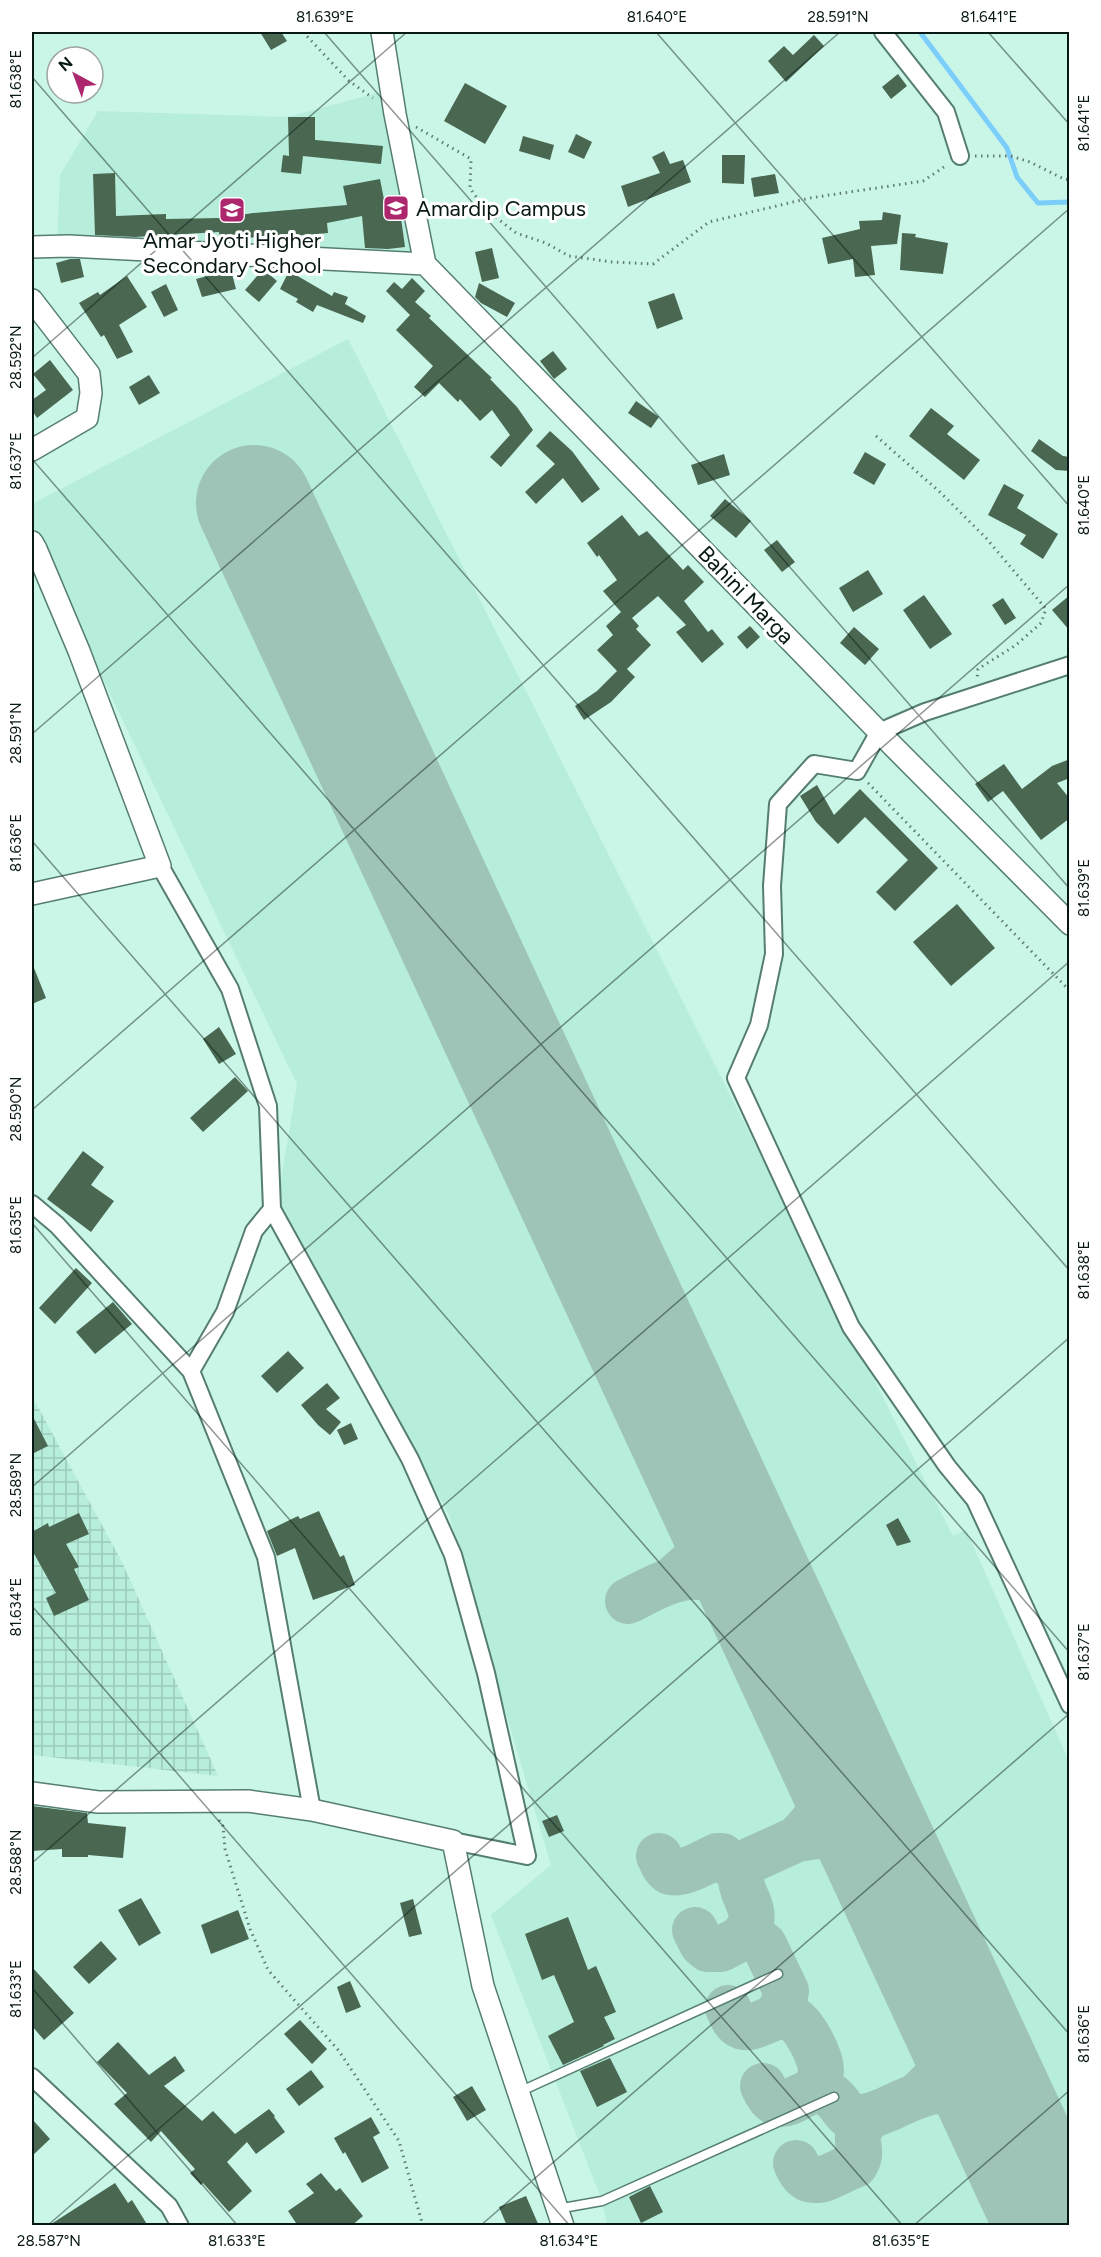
<svg xmlns="http://www.w3.org/2000/svg" width="1101" height="2257" viewBox="0 0 1101 2257" font-family="Figtree,sans-serif">
  <style>
    .built { fill: #b7eddb }
    .industrial { fill: url(#industrial-grid) }
    .lines { fill: none; stroke-linecap: round; stroke-linejoin: round }
    .stream { stroke: #7ccefa; stroke-width: 5 }
    .taxiway { stroke: #9ec4b8; stroke-width: 46 }
    .runway { stroke: #9ec4b8; stroke-width: 116 }
    .building { fill: #496751 }
    .service-casing { stroke: #557e71; stroke-width: 11 }
    .minor-casing { stroke: #557e71; stroke-width: 20 }
    .tertiary-casing { stroke: #557e71; stroke-width: 24 }
    .path { stroke: #607d74; stroke-width: 3; stroke-dasharray: 1.5 4.5; stroke-linecap: butt }
    .service { stroke: #fff; stroke-width: 8 }
    .minor { stroke: #fff; stroke-width: 16 }
    .tertiary { stroke: #fff; stroke-width: 21 }
    .ticks { fill: none; stroke: #081814; stroke-width: 1.5; stroke-opacity: 0.45 }
    .labels { text-anchor: middle; dominant-baseline: central; stroke-width: 6; stroke-linejoin: round; paint-order: stroke }
    .poi-label { font-size: 22px; fill: #081814; stroke: #fff; text-anchor: start }
    .street-label { font-size: 22px; fill: #081814; stroke: #fff }
    .neatline { fill: none; stroke: #081814; stroke-width: 2 }
    .ticks-label { font-size: 15px; text-anchor: middle; fill: #081814 }
  </style>
  <defs>
    <pattern id="industrial-grid" width="8" height="8" patternUnits="userSpaceOnUse" patternTransform="scale(1.5)"><rect width="8" height="8" fill="#b7eddb"/><path d="M0 4h8M4 0v8" fill="none" stroke="#9ccabb"/></pattern>
  </defs>
  <rect width="100%" height="100%" fill="#caf6e8"/>
  <path class="built" d="M378 93 401 163 412 259 57 244 60 175 98 111 287 117Z
    M348 339 953 1536 966 1530 1069 1761V2225H607L602 2201 491 1915 551 1865 470 1593 450 1517 277 1204 297 1084 32 531V504Z"/>
  <path class="industrial" d="M32 1396 122 1562 218 1776 32 1755Z"/>
  <g class="lines">
    <path class="stream" d="M920 32 1007 148 1017 177 1038 203 1070 202"/>
    <path class="taxiway" d="M672 1580 693 1561 703 1543 714 1494
      M628 1601C642 1594 656 1586 671 1581 711 1566 741 1593 771 1616
      M797 1839C833 1802 832 1792 830 1742
      M659 1856C662 1861 664 1869 670 1872 681 1876 707 1861 717 1856H722L731 1865 738 1866 797 1839 825 1835 851 1839 870 1849 889 1871
      M695 1930 702 1944 708 1949H721L740 1939H755L764 1945 786 1991 783 2007 775 2016
      M740 1939C744 1934 750 1929 751 1923 756 1899 729 1887 748 1862
      M728 2008C731 2014 734 2024 741 2026 754 2032 772 2013 789 2017 802 2019 821 2057 821 2070 821 2078 817 2085 813 2091
      M763 2086C781 2127 800 2084 824 2092 836 2096 840 2107 848 2115 864 2120 873 2115 888 2109 943 2082 963 2081 1008 2127
      M919 2094C949 2067 961 2051 953 2009
      M796 2163C809 2195 831 2174 855 2165 867 2147 847 2141 868 2118"/>
    <path class="runway" d="M254 503 1054 2226"/>
  </g>
  <path class="building" d="M260 32H281L287 41 271 50Z
    M814 35 824 46 786 82 768 61 784 46 793 55Z
    M898 74 907 86 891 99 882 87Z
    M465 83 507 106 485 144 444 121Z
    M288 117H315V140L383 146 381 164 303 156 301 174 281 172 283 155 289 156Z
    M576 134 592 142 584 159 568 152Z
    M523 136 554 145 550 160 519 151Z
    M664 151 670 164 683 160 691 182 628 207 621 186 660 173 652 157Z
    M722 155H745L744 184 722 183Z
    M115 173 116 216 166 214V219L220 218 253 213 347 205 343 186 380 179 388 220 401 218 405 247 388 249 365 248 362 216 327 223 328 233 270 238V235L226 241H220L219 232 135 237 95 235 93 174Z
    M775 174 779 193 754 197 751 178Z
    M883 212 901 215 897 244 871 246 875 275 855 277 853 259 828 264 822 238 860 229 859 221 882 220Z
    M902 233 916 234 915 237 948 243 943 274 900 270Z
    M492 248 499 278 482 282 475 252Z
    M70 259H80L84 277 61 283 56 263Z
    M263 269 277 281 259 302 245 290Z
    M231 270 236 289 202 297 196 279Z
    M289 271 332 296 334 292 348 297 345 304 366 316 363 323 317 305 313 312 296 302 298 299 280 289Z
    M127 276 147 307 119 325 133 352 117 359 104 335 101 337 79 303 98 292 100 295Z
    M412 278 425 291 415 302 431 316 429 318 492 378 490 379 517 407 533 430 501 467 490 457 510 435 492 410 480 421 460 399 458 402 439 383 425 397 414 387 433 366 396 330 410 315 386 291 394 282 402 289Z
    M479 283 515 303 507 317 481 303 475 297Z
    M166 284 178 310 164 317 151 292Z
    M674 293 683 319 657 329 648 302Z
    M553 351 567 369 554 379 540 361Z
    M50 360 73 390 37 418 32 410V400L46 390 33 374Z
    M149 375 160 393 139 405 129 387Z
    M636 401 659 417 651 428 628 413Z
    M931 408 954 426 947 434 980 460 964 480 909 436Z
    M550 431 572 451 600 489 582 503 563 478 536 504 525 492 555 464 536 446Z
    M1039 439 1063 456 1070 457V471L1056 470 1031 451Z
    M865 452 886 464 874 485 853 473Z
    M724 454 730 475 698 485 691 465Z
    M1004 484 1024 495 1017 508 1058 534 1043 559 1020 544 1026 535 988 515Z
    M725 499 751 521 736 538 710 516Z
    M622 515 639 536 647 531 683 570 688 565 704 582 684 601 708 632 712 629 724 644 702 663 676 632 686 625 658 596 632 618 639 626 636 629 651 645 627 669 635 677 611 702 584 720 575 706 597 691 617 671 597 650 613 635 606 626 621 612 603 591 617 580 599 555 597 557 587 543Z
    M777 540 795 562 782 572 764 550Z
    M868 570 883 594 853 612 839 588Z
    M924 595 952 634 930 649 903 610Z
    M1070 595V631L1052 610Z
    M1003 598 1016 618 1005 625 992 605Z
    M750 626 760 637 747 649 737 637Z
    M854 627 879 649 865 665 840 643Z
    M1070 759V778L1057 783 1070 799V818L1041 840 1003 791 988 802 975 784 1004 764 1022 789 1052 766Z
    M817 785 834 815 860 789 938 868 895 911 876 892 908 860 865 817 838 844 816 822 800 796Z
    M957 904 995 948 951 986 913 942Z
    M32 963 46 998 32 1004Z
    M219 1027 236 1054 219 1064 203 1039Z
    M235 1077 248 1091 203 1132 190 1118Z
    M83 1151 104 1167 91 1185 114 1201 91 1232 47 1199Z
    M76 1268 92 1283 55 1324 39 1308Z
    M113 1302 132 1324 95 1354 76 1332Z
    M288 1351 304 1368 277 1393 261 1376Z
    M327 1383 340 1398 326 1409 341 1422 330 1435 318 1425 301 1405Z
    M32 1415 48 1446 32 1454Z
    M351 1423 358 1439 344 1445 337 1430Z
    M319 1511 340 1557 344 1555 355 1585 313 1600 295 1548 277 1556 267 1531 298 1516 300 1519Z
    M79 1513 89 1534 66 1544 79 1567 74 1569 89 1600 54 1616 46 1598 56 1593 32 1550V1532L48 1523 49 1527Z
    M898 1518 911 1542 897 1546 886 1525Z
    M32 1806 87 1813 88 1823 126 1827 123 1858 88 1855V1857H62V1849L32 1851Z
    M557 1815 564 1831 549 1837 542 1821Z
    M141 1898 161 1933 139 1946 118 1910Z
    M413 1899 422 1934 409 1937 400 1903Z
    M238 1910 249 1939 211 1954 201 1925Z
    M568 1917 588 1970 596 1966 616 2012 604 2017 615 2039 603 2045 604 2046 563 2065 548 2036 574 2022 554 1975 542 1980 525 1934Z
    M101 1941 117 1959 89 1984 73 1967Z
    M32 1967 74 2013 44 2040 32 2026Z
    M350 1981 361 2007 346 2013 337 1987Z
    M300 2020 327 2049 312 2064 284 2034Z
    M118 2042 149 2075 175 2056 185 2071 164 2086 202 2121 213 2111 235 2134 269 2109 275 2116 274 2117 285 2132 256 2154 247 2142 227 2162 252 2191 229 2212 203 2183 201 2185 190 2173 195 2169 161 2131 151 2142 114 2104 127 2093 97 2062Z
    M610 2058 627 2092 597 2107 580 2071Z
    M311 2070 324 2087 299 2106 286 2089Z
    M472 2086 486 2110 467 2121 453 2097Z
    M371 2117 380 2133 373 2137 389 2168 362 2183 345 2152 343 2154 334 2138Z
    M32 2119 50 2139 32 2156Z
    M321 2173 336 2191 340 2188 363 2216 351 2226H298L288 2211 314 2193 306 2184Z
    M115 2183 128 2203 132 2200 148 2226H48Z
    M650 2186 663 2212 641 2223 629 2197Z
    M526 2196 539 2226H507L499 2207Z"/>
  <g class="lines">
    <defs>
      <path id="service" d="M519 2092 778 1974
        M557 2209 602 2201 834 2097"/>
      <path id="minor" d="M883 32 946 112 960 156
        M1070 665 925 712 879 732 857 771 814 764 778 804 772 886 774 954 759 1025 736 1078 851 1327 947 1466 975 1500 1070 1705
        M160 866 230 989 268 1106 272 1209 410 1459 453 1555 486 1673 527 1856 453 1841
        M32 1204 57 1225 191 1371 266 1557 312 1810
        M191 1371 225 1312 254 1231 272 1209
        M32 2077 169 2206 180 2226"/>
      <path id="tertiary" d="M382 32 395 114 425 264
        M32 247 68 246 425 264
        M425 264 879 732 1070 924
        M32 300 89 374 91 393 87 418 32 450
        M32 542 36 549 79 651 160 866 32 894
        M32 1793 98 1802 248 1801 312 1810 453 1841 483 1986 563 2226"/>
    </defs>
    <use href="#service" class="service-casing"/>
    <use href="#minor" class="minor-casing"/>
    <use href="#tertiary" class="tertiary-casing"/>
    <path class="path" d="M303 32 349 81 373 98
      M416 127 471 159 470 188 484 208 516 233 546 243 569 256 612 262 653 264 709 222 810 198 923 181 947 165
      M975 156H1011L1030 162 1064 179 1070 180
      M876 436 941 493 986 538 1046 609 1041 623 1016 645 978 669 977 679
      M868 783 1070 991
      M219 1820 223 1826 225 1849 250 1929 268 1970 339 2051 399 2141 423 2226"/>
    <use href="#service" class="service"/>
    <use href="#minor" class="minor"/>
    <use href="#tertiary" class="tertiary"/>
  </g>
  <path class="ticks" d="M324 32 1070 889M656 32 1070 507M988 32 1070 125M32 77 1070 1271M32 358 407 32M32 459 1070 1653M32 734 840 32M32 841 1070 2035M32 1110 1070 208M32 1223 903 2226M32 1487 1070 584M32 1606 570 2226M32 1863 1070 961M32 1988 238 2226M47 2226 1070 1337M480 2226 1070 1713M913 2226 1070 2090"/>
  <defs>
    <symbol id="university-square" viewBox="-11 -11 22 22"><rect x="-9" y="-9" width="18" height="18" rx="4" fill="#ac276e" stroke="#fff"/><path d="M0-5L7-2L0 1L-7-2ZM-4 1L0 2.5L4 1V4Q0 6-4 4Z" fill="#fff"/></symbol>
    <symbol id="school-square" viewBox="-11 -11 22 22"><rect x="-9" y="-9" width="18" height="18" rx="4" fill="#ac276e" stroke="#fff"/><path d="M0-5L7-2L0 1L-7-2ZM-4 1L0 2.5L4 1V4Q0 6-4 4Z" fill="#fff"/></symbol>
  </defs>
  <g fill-rule="evenodd">
    <use href="#university-square" x="381" y="193" width="30" height="30"/>
    <use href="#school-square" x="217" y="195" width="30" height="30"/>
  </g>
  <g class="labels">
    <g class="poi-label">
      <text x="416" y="208">Amardip Campus</text>
      <text x="232" y="240" text-anchor="middle">Amar Jyoti Higher<tspan x="232" dy="25">Secondary School</tspan></text>
    </g>
    <g class="street-label">
      <text transform="translate(746 595) rotate(46)">Bahini Marga</text>
    </g>
  </g>
  <rect width="1101" height="2257" fill="none" stroke="#ffffff" stroke-width="66"/>
  <g transform="translate(75 75) rotate(319)"><circle r="28" fill="#ffffff" stroke="#9ca3a1" stroke-width="1.5"/>
  <path d="M0-4.5L10 22L0 15L-10 22Z" fill="#ac276e"/>
  <text y="-9" font-size="16" font-weight="bold" text-anchor="middle" fill="#081814">N</text>
  </g>
  <rect x="33" y="33" width="1035" height="2191" class="neatline"/>
  <g class="ticks-label">
    <text x="325" y="22">81.639°E</text>
    <text x="657" y="22">81.640°E</text>
    <text x="838" y="22">28.591°N</text>
    <text x="989" y="22">81.641°E</text>
    <text transform="translate(16 79) rotate(-90)" y="5">81.638°E</text>
    <text transform="translate(1084 123) rotate(-90)" y="5">81.641°E</text>
    <text transform="translate(16 357) rotate(-90)" y="5">28.592°N</text>
    <text transform="translate(16 461) rotate(-90)" y="5">81.637°E</text>
    <text transform="translate(1084 505) rotate(-90)" y="5">81.640°E</text>
    <text transform="translate(16 733) rotate(-90)" y="5">28.591°N</text>
    <text transform="translate(16 843) rotate(-90)" y="5">81.636°E</text>
    <text transform="translate(1084 888) rotate(-90)" y="5">81.639°E</text>
    <text transform="translate(16 1109) rotate(-90)" y="5">28.590°N</text>
    <text transform="translate(16 1225) rotate(-90)" y="5">81.635°E</text>
    <text transform="translate(1084 1270) rotate(-90)" y="5">81.638°E</text>
    <text transform="translate(16 1485) rotate(-90)" y="5">28.589°N</text>
    <text transform="translate(16 1607) rotate(-90)" y="5">81.634°E</text>
    <text transform="translate(1084 1652) rotate(-90)" y="5">81.637°E</text>
    <text transform="translate(16 1862) rotate(-90)" y="5">28.588°N</text>
    <text transform="translate(16 1989) rotate(-90)" y="5">81.633°E</text>
    <text transform="translate(1084 2034) rotate(-90)" y="5">81.636°E</text>
    <text x="49" y="2246">28.587°N</text>
    <text x="237" y="2246">81.633°E</text>
    <text x="569" y="2246">81.634°E</text>
    <text x="901" y="2246">81.635°E</text>
  </g>
</svg>
